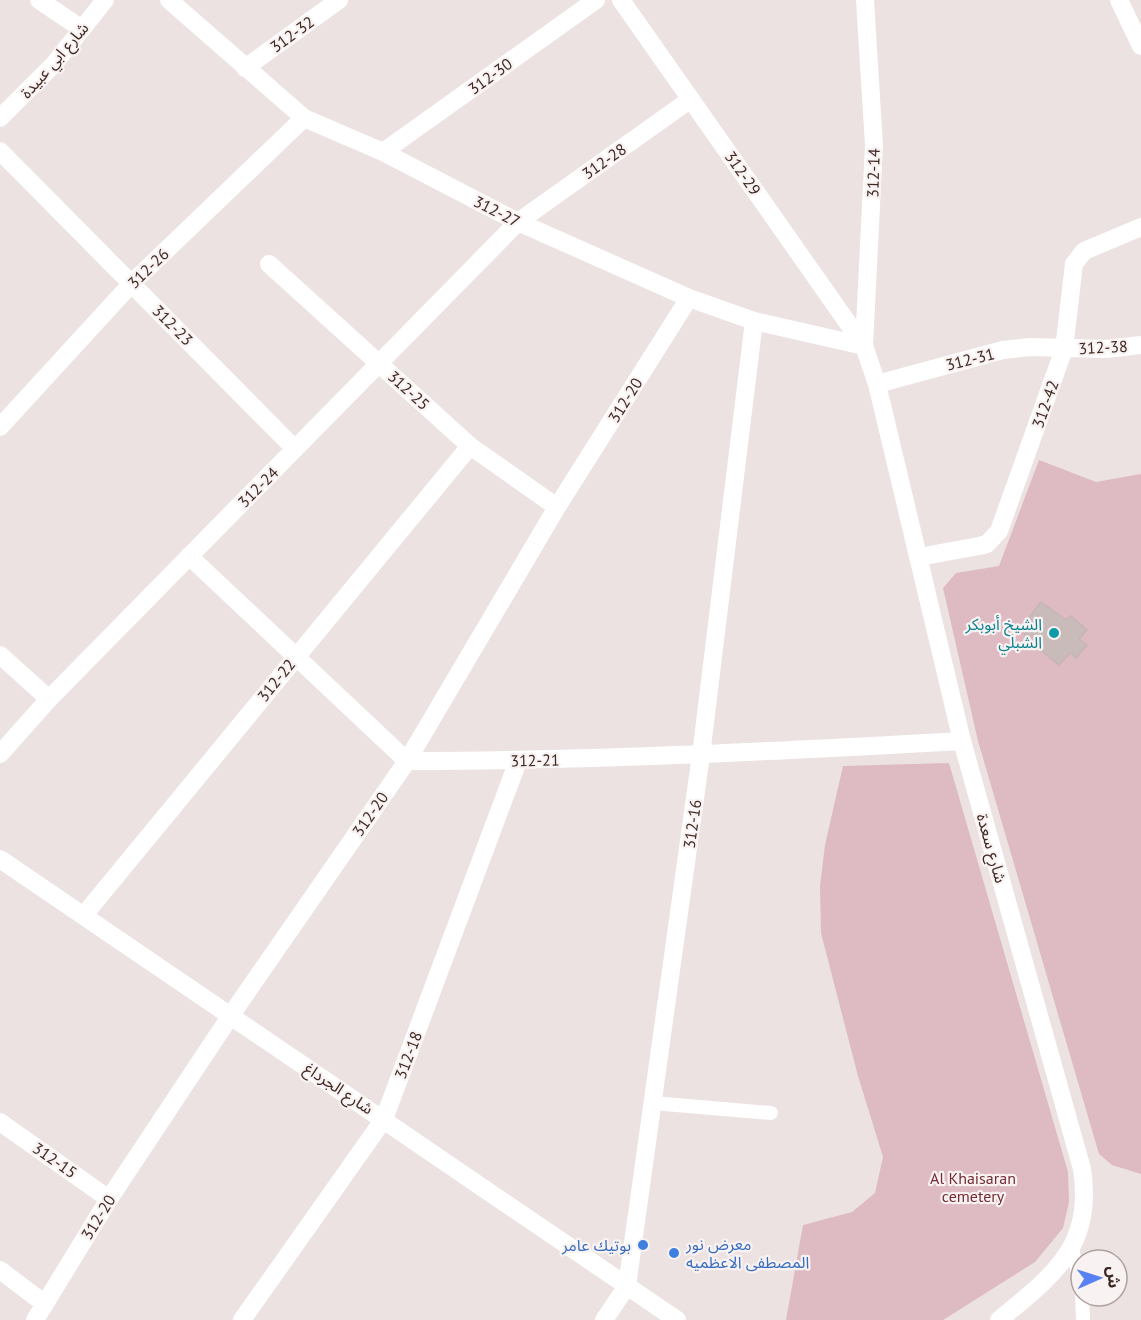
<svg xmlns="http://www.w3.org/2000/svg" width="1141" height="1320" viewBox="0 0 1141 1320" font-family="'PT Sans','Noto Sans Arabic',sans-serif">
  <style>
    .green { fill: #debac3 }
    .building { fill: #cabbbb; stroke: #c6b5b4; stroke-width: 1.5 }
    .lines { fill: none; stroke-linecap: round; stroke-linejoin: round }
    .lane { stroke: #fff; stroke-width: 14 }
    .street { stroke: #fff; stroke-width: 18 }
    .culture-dot { fill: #0f9aa8; stroke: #f9f2f2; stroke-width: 2 }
    .shop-dot { fill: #3f7fe0; stroke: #f9f2f2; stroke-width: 2 }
    .labels { text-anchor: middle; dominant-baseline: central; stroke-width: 4.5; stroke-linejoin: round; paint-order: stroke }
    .street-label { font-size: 16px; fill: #3d2821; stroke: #f9f2f2 }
    .culture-label { font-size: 16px; fill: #0d838f; stroke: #f9f2f2; text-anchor: end }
    .park-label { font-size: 16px; fill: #752b34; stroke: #f9f2f2 }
    .shop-label { font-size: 16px; fill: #366cbe; stroke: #f9f2f2; text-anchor: start }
  </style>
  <rect width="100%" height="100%" fill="#ece2e2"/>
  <path class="green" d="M1039 460 1096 482 1141 474V1174L1112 1165 1099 1154 978 741 943 588 956 573 999 566Z
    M949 763 1068 1172 1069 1202 1063 1228 1035 1262 943 1320H786L803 1225 852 1212 875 1193 883 1157 858 1076 821 933 820 886 825 845 843 766Z"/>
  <path class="building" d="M1041 602 1066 620 1071 616 1087 630 1079 639 1087 645 1076 658 1070 653 1059 665 1025 637 1024 624Z"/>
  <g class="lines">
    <path class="lane" d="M653 1103 771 1113
      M1072 1249 1081 1284
      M1082 1296 1083 1320"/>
    <path class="street" d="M39 0 82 29
      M169 0 304 118 383 152 518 222 689 298 754 321 864 346
      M621 0 864 346 877 384 962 741 1082 1169C1094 1247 1053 1275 999 1320
      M1119 0 1141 46
      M245 68 339 0
      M0 118 54 64 105 0
      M0 151 295 449
      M383 152 596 0
      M269 264 470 446 557 507
      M864 346 874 145 865 0
      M877 384 1003 350 1030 347 1106 349 1141 345
      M0 427 132 283 304 118
      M189 556 407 761C593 761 777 751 962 741
      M919 557 979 546 987 544 999 531 1064 349 1074 264 1084 251 1141 227
      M0 655 49 699
      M0 754 49 699 518 222 691 99
      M0 859 677 1320
      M84 915 470 446
      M0 1122 109 1199
      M0 1270 45 1304
      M35 1320 109 1199 231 1015 407 761 557 507 689 298
      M242 1320 384 1119 518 761
      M604 1320 627 1286 701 755 754 321"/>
  </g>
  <circle class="culture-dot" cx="1054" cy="633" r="6"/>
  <g class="shop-dot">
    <circle cx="643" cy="1245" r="6"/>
    <circle cx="674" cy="1253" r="6"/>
  </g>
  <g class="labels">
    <g class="street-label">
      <text transform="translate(292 34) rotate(-36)">312-32</text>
      <text transform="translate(54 60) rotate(-49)">شارع ابي عبيدة</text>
      <text transform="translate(490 76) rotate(-36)">312-30</text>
      <text transform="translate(604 161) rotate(-35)">312-28</text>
      <text transform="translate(743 173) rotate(55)">312-29</text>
      <text transform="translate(873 173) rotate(-88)">312-14</text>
      <text transform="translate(497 211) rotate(27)">312-27</text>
      <text transform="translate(148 268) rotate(-44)">312-26</text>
      <text transform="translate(173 325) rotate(45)">312-23</text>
      <text transform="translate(1103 347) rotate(-3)">312-38</text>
      <text transform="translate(970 359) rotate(-14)">312-31</text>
      <text transform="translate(409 390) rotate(42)">312-25</text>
      <text transform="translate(625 400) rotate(-58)">312-20</text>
      <text transform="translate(1045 404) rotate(-70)">312-42</text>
      <text transform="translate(258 487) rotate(-45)">312-24</text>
      <text transform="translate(276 680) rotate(-51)">312-22</text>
      <text transform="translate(535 760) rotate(-1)">312-21</text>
      <text transform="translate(370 814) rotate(-55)">312-20</text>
      <text transform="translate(692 824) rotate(-82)">312-16</text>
      <text transform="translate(992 848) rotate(74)">شارع سعدة</text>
      <text transform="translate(408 1055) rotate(-69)">312-18</text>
      <text transform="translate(339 1088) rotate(34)">شارع الجرداغ</text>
      <text transform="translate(55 1160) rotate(35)">312-15</text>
      <text transform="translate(98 1217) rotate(-58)">312-20</text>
    </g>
    <g class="culture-label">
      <text x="1042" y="624">الشيخ أبوبكر<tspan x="1042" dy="18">الشبلي</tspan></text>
    </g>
    <g class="park-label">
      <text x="973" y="1178">Al Khaisaran<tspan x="973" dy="18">cemetery</tspan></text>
    </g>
    <g class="shop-label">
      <text x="686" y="1244">معرض نور<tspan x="686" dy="18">المصطفى الاعظميه</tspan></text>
      <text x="631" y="1245" text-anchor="end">بوتيك عامر</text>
    </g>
  </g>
  <g transform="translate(1099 1278) rotate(87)"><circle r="28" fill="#f9f2f2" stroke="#aea19e" stroke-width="1.5"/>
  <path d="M0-4.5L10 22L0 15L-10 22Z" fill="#5882f4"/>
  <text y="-9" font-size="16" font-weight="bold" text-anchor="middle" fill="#3d2821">ش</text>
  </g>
</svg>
